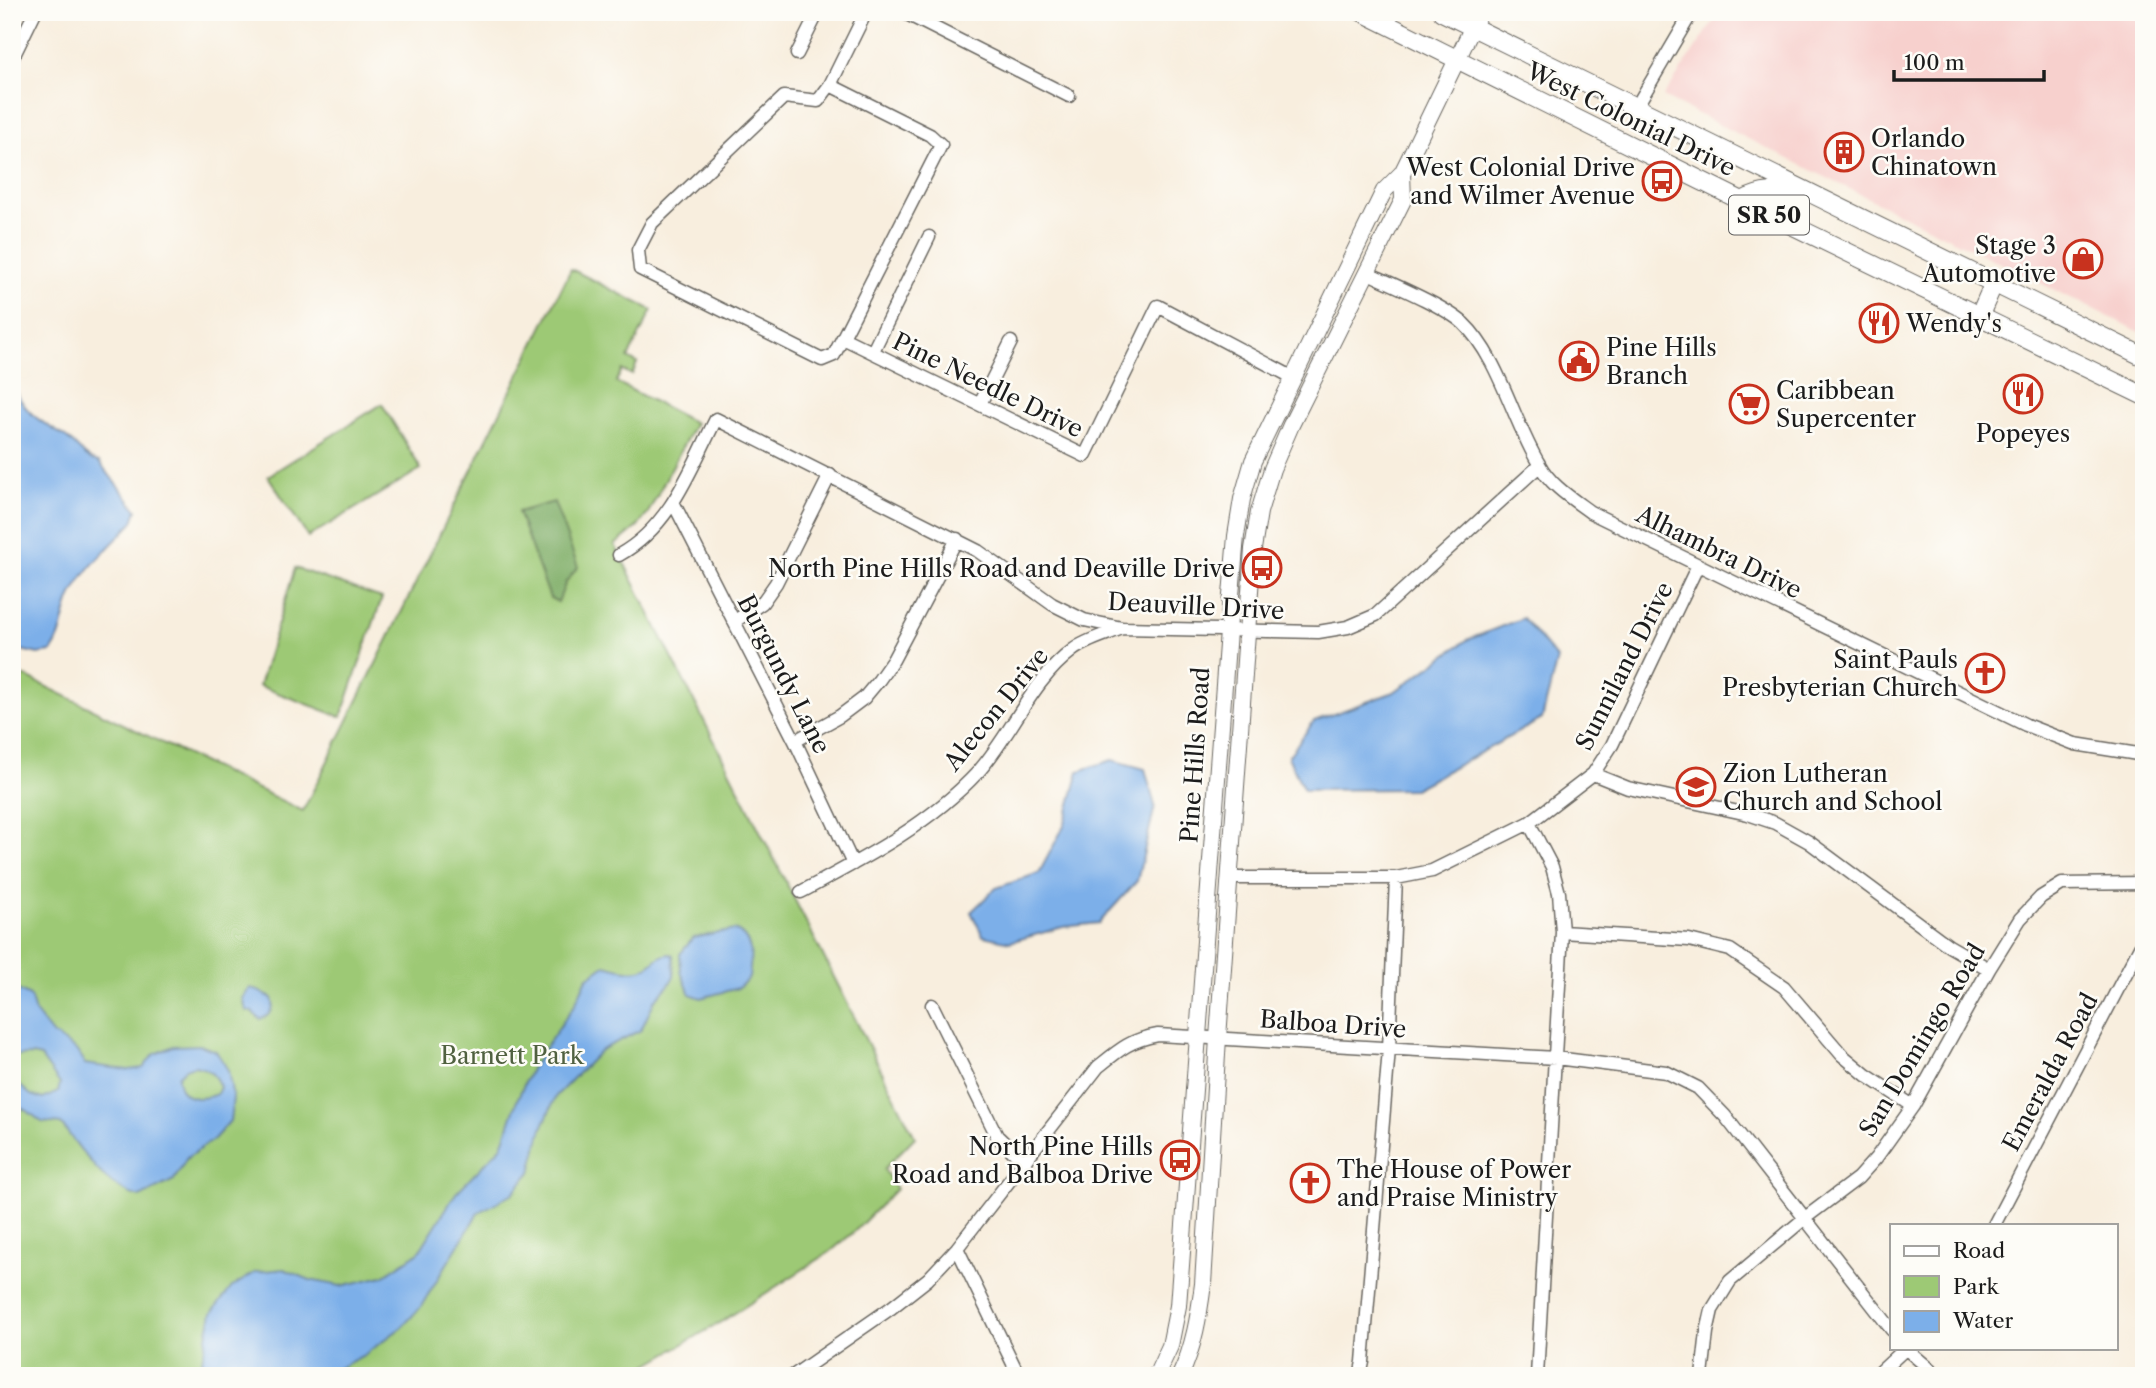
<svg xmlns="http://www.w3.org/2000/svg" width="2156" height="1388" viewBox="0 0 2156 1388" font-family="'Libre Caslon Text',serif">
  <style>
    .built { fill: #f7d0cd }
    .green { fill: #9dc975; stroke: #5c7248; stroke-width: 2 }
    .forest { fill: #7ead66; stroke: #4d6441; stroke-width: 2 }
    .water { fill: #7cafe9; stroke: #4c6682; stroke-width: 2; fill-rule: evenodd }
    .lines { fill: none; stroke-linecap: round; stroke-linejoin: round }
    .minor-casing { stroke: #696660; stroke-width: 15 }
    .major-casing { stroke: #696660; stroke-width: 18 }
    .highway-casing { stroke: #696660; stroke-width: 20 }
    .minor { stroke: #fff; stroke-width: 12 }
    .major { stroke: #fff; stroke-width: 16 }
    .highway { stroke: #fff; stroke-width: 18 }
    .labels { text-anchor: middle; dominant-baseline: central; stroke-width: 5; stroke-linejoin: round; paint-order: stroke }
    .shield { fill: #fdfcf7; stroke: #605f5e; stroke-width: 2 }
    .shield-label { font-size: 23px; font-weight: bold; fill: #1c1c1c }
    .street-label { font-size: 24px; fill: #1c1c1c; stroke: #fdfcf7 }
    .poi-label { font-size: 24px; fill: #1c1c1c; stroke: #fdfcf7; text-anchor: start }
    .park-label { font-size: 24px; fill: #506140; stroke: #fdfcf7 }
  </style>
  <rect width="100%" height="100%" fill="#fdfcf7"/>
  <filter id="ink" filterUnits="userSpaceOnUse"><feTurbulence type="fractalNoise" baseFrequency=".0143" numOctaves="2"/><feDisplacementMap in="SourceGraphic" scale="14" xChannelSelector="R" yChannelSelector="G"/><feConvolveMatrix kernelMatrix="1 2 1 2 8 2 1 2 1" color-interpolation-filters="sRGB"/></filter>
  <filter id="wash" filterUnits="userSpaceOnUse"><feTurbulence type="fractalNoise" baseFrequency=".00686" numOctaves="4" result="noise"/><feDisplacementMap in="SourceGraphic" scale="28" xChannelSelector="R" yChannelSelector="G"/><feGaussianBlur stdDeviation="1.57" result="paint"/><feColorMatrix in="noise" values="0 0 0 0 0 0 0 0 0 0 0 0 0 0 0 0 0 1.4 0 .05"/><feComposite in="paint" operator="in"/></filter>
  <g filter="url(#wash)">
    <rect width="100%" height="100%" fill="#f8eede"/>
    <path class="built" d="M1720 12H2144V334L1663 97Z"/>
    <path class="green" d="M571 269 652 310 628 358 637 363 632 375 622 370 616 382 695 423 647 515 637 527 615 545 915 1137 884 1169 896 1189 855 1231 830 1252 721 1322 628 1376H12V670L303 811Z
      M382 404 421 469 308 537 268 476Z
      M295 568 382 598 341 717 259 686Z"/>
    <path class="forest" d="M554 502 578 567 566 582 558 602 550 598 518 512Z"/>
    <path class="water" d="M12 384C17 394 22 405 31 413 41 423 56 430 68 439 78 447 86 460 99 462L137 510 133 522C112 545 86 566 72 595 63 613 64 635 51 652L38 654 12 648Z
      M1523 618 1557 659 1542 719 1414 789 1304 790 1288 757 1314 721 1394 692 1467 640Z
      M1112 760 1145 769 1155 806 1137 881 1099 923 1063 927 1010 942 983 936 971 912 996 888 1039 873 1064 826 1079 771Z
      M735 930C755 940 751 959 749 978L738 988 701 998 690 994 681 972 680 954 693 938Z
      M669 954 673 955 674 976 669 985 655 1000 641 1030 601 1050 556 1096 542 1128 531 1172 513 1193 478 1213 420 1308 402 1327 364 1355 324 1376H211L202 1360 212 1313 232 1287 256 1272 284 1269 310 1280 341 1286 383 1276 419 1252 456 1193 502 1146 517 1100 531 1069 575 1004 587 978 605 965C619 968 637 976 650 965 657 959 659 956 669 954Z
      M12 981 16 989 30 996 35 1012 52 1034 76 1050 85 1064 128 1070 143 1068 153 1055 173 1046 200 1045 216 1051 228 1070 233 1098 230 1121 214 1139 187 1158 174 1180 140 1197C104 1188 83 1151 61 1124L42 1122 26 1110 12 1105V1079L31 1095 43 1099 58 1092 60 1084 41 1057 32 1055 12 1056ZM194 1066C208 1068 215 1074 220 1087L217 1094C199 1101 179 1101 178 1076L185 1069Z
      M250 988C259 990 264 995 272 998 276 1008 270 1017 260 1019L252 1012 246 1010 243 998Z"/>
  </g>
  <g filter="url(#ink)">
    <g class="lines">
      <defs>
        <path id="minor" d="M903 12 1069 96
          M797 54 818 12
          M12 59 35 12
          M830 85 930 135 941 145 834 355 822 360 640 269 638 250 652 223 784 97 818 101 830 85 866 12
          M1635 109 1692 12
          M1368 273C1392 284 1444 306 1463 323 1499 357 1513 421 1539 464 1550 485 1571 498 1590 512L2026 725 2075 744 2144 755
          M843 338 1085 456 1158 306 1292 377
          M873 351 929 237
          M980 404 1011 342
          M674 504 795 741 853 864
          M619 555C671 526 690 470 716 419L978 551 1052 604 1084 620 1122 628 1318 632 1348 627 1376 615 1539 466
          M735 621 762 603 776 583 830 475
          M795 741 840 716 864 698 879 680 893 660 957 539
          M1593 774 1628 788 1748 814 1775 823 1809 842 1949 946 1989 969
          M1529 823 1552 867 1559 893 1562 932 1537 1376
          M1231 878H1396L1432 871 1529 823 1593 774 1612 745 1698 565
          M801 892C863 859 929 825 978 772 1012 734 1031 681 1073 650 1086 640 1106 635 1122 628
          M1562 932 1689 940 1730 950 1784 987 1842 1055 1866 1075 1913 1106
          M932 1005 997 1136 1025 1163
          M1994 1225 2144 939
          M957 1248 1019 1376
          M1905 1348 1938 1376
          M793 1376 891 1308 928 1279 957 1248 1098 1067C1120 1049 1130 1040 1158 1035L1556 1058 1666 1072 1698 1088 1725 1116 1892 1330
          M1360 1376 1363 1362 1389 1049 1396 878
          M1702 1376 1707 1332 1712 1310 1730 1281 1805 1218 1858 1178 1876 1158 1913 1106 1989 969 2020 919 2041 897 2062 884 2144 883
          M1876 1376 1906 1348"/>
        <path id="major" d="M1156 1376 1170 1346 1178 1306 1228 631 1236 536 1242 499 1253 461 1384 191 1402 173 1406 165 1480 12
          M1180 1376C1194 1347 1199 1315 1203 1284L1218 1038 1253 549 1259 512 1272 469 1291 425 1403 200 1402 173"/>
        <path id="highway" d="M1362 12 1742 201 2144 396
          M1442 12 2144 357
          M1742 201C1761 190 1779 190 1800 196
          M1979 317 1993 285"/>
      </defs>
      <use href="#minor" class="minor-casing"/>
      <use href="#major" class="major-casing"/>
      <use href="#highway" class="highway-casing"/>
      <use href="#minor" class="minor"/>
      <use href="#major" class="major"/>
      <use href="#highway" class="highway"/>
    </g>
  </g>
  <defs>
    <symbol id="building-ring" viewBox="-11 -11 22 22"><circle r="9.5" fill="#fdfcf7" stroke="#c8321e" stroke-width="1.5"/><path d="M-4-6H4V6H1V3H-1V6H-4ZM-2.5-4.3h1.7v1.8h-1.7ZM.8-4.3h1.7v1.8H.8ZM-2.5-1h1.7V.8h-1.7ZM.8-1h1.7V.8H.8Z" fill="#c8321e"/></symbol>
    <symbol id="bus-ring" viewBox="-11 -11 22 22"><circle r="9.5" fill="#fdfcf7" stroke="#c8321e" stroke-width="1.5"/><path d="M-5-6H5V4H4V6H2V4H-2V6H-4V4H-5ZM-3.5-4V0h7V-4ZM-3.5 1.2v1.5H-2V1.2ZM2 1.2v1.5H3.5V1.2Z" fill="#c8321e"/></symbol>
    <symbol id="shop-ring" viewBox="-11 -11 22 22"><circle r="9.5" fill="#fdfcf7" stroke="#c8321e" stroke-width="1.5"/><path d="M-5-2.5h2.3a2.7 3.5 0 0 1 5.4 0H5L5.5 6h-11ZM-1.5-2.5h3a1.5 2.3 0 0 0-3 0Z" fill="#c8321e"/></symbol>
    <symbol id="restaurant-ring" viewBox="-11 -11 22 22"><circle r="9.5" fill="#fdfcf7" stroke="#c8321e" stroke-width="1.5"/><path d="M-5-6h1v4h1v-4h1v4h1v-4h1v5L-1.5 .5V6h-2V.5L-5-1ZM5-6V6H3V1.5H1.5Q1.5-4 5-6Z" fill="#c8321e"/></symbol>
    <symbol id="civic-ring" viewBox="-11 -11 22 22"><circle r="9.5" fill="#fdfcf7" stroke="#c8321e" stroke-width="1.5"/><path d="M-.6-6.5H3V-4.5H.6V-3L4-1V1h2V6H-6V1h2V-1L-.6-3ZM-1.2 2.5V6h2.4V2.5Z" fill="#c8321e"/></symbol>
    <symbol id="supermarket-ring" viewBox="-11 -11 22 22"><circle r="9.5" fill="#fdfcf7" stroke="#c8321e" stroke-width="1.5"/><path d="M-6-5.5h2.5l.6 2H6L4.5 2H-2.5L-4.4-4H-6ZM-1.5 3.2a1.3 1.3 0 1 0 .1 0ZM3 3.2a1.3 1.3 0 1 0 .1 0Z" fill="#c8321e"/></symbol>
    <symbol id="church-ring" viewBox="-11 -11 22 22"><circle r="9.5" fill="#fdfcf7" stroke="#c8321e" stroke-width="1.5"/><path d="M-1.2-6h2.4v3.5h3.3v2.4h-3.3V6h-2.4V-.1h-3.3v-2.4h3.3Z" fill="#c8321e"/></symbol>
    <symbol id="school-ring" viewBox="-11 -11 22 22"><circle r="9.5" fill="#fdfcf7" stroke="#c8321e" stroke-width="1.5"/><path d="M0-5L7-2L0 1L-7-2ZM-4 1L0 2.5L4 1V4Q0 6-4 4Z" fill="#c8321e"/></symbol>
  </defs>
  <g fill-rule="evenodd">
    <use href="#building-ring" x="1822" y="130" width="44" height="44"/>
    <use href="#bus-ring" x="1640" y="159" width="44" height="44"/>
    <use href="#shop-ring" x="2061" y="237" width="44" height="44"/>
    <use href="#restaurant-ring" x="1857" y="301" width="44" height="44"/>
    <use href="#civic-ring" x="1557" y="339" width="44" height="44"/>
    <use href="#restaurant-ring" x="2001" y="372" width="44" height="44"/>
    <use href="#supermarket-ring" x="1727" y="382" width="44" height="44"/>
    <use href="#bus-ring" x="1240" y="546" width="44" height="44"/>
    <use href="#church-ring" x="1963" y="651" width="44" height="44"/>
    <use href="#school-ring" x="1674" y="765" width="44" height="44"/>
    <use href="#bus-ring" x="1158" y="1138" width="44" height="44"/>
    <use href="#church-ring" x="1288" y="1161" width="44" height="44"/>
  </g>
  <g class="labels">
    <rect class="shield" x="1729" y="195.5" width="80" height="39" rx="5"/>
    <g class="shield-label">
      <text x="1769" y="215">SR 50</text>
    </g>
    <g class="street-label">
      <text transform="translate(1631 119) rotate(26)">West Colonial Drive</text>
      <text transform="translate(988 385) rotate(26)">Pine Needle Drive</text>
      <text transform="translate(1719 552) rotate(26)">Alhambra Drive</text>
      <text transform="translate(1196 606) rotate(3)">Deauville Drive</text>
      <text transform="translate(1624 666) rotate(-63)">Sunniland Drive</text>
      <text transform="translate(784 674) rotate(63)">Burgundy Lane</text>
      <text transform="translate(996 709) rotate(-51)">Alecon Drive</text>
      <text transform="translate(1195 755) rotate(-86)">Pine Hills Road</text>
      <text transform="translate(1333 1024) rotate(4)">Balboa Drive</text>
      <text transform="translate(1922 1040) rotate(-59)">San Domingo Road</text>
      <text transform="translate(2050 1072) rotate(-62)">Emeralda Road</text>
    </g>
    <g class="poi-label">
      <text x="1871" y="138">Orlando<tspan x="1871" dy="28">Chinatown</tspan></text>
      <text x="1635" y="167" text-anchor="end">West Colonial Drive<tspan x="1635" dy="28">and Wilmer Avenue</tspan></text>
      <text x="2056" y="245" text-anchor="end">Stage 3<tspan x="2056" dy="28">Automotive</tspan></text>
      <text x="1906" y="323">Wendy's</text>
      <text x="1606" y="347">Pine Hills<tspan x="1606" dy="28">Branch</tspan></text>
      <text x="1776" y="390">Caribbean<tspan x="1776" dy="28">Supercenter</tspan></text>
      <text x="2023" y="433" text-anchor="middle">Popeyes</text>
      <text x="1235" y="568" text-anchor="end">North Pine Hills Road and Deaville Drive</text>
      <text x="1958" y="659" text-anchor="end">Saint Pauls<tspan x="1958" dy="28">Presbyterian Church</tspan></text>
      <text x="1723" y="773">Zion Lutheran<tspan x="1723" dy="28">Church and School</tspan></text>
      <text x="1153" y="1146" text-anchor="end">North Pine Hills<tspan x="1153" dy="28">Road and Balboa Drive</tspan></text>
      <text x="1337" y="1169">The House of Power<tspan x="1337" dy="28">and Praise Ministry</tspan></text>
    </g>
    <g class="park-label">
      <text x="512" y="1055">Barnett Park</text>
    </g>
  </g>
  <rect width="2156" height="1388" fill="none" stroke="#fdfcf7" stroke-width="42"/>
  <rect x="1890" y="1224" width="228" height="126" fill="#fdfcf7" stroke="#a3a29f" stroke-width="2"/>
  <rect x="1904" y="1246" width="35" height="10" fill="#ffffff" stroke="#a3a29f" stroke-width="2"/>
  <text x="1953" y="1258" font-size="21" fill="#1c1c1c">Road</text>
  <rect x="1904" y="1276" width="35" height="21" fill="#9dc975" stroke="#a3a29f" stroke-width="2"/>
  <text x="1953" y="1294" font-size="21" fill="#1c1c1c">Park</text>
  <rect x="1904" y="1311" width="35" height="21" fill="#7cafe9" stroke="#a3a29f" stroke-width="2"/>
  <text x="1953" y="1328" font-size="21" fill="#1c1c1c">Water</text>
  <path d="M1894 70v10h150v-10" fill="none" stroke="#1c1c1c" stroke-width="3.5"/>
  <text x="1904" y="70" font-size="21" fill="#1c1c1c" stroke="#fdfcf7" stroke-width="5" paint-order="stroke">100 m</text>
</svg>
